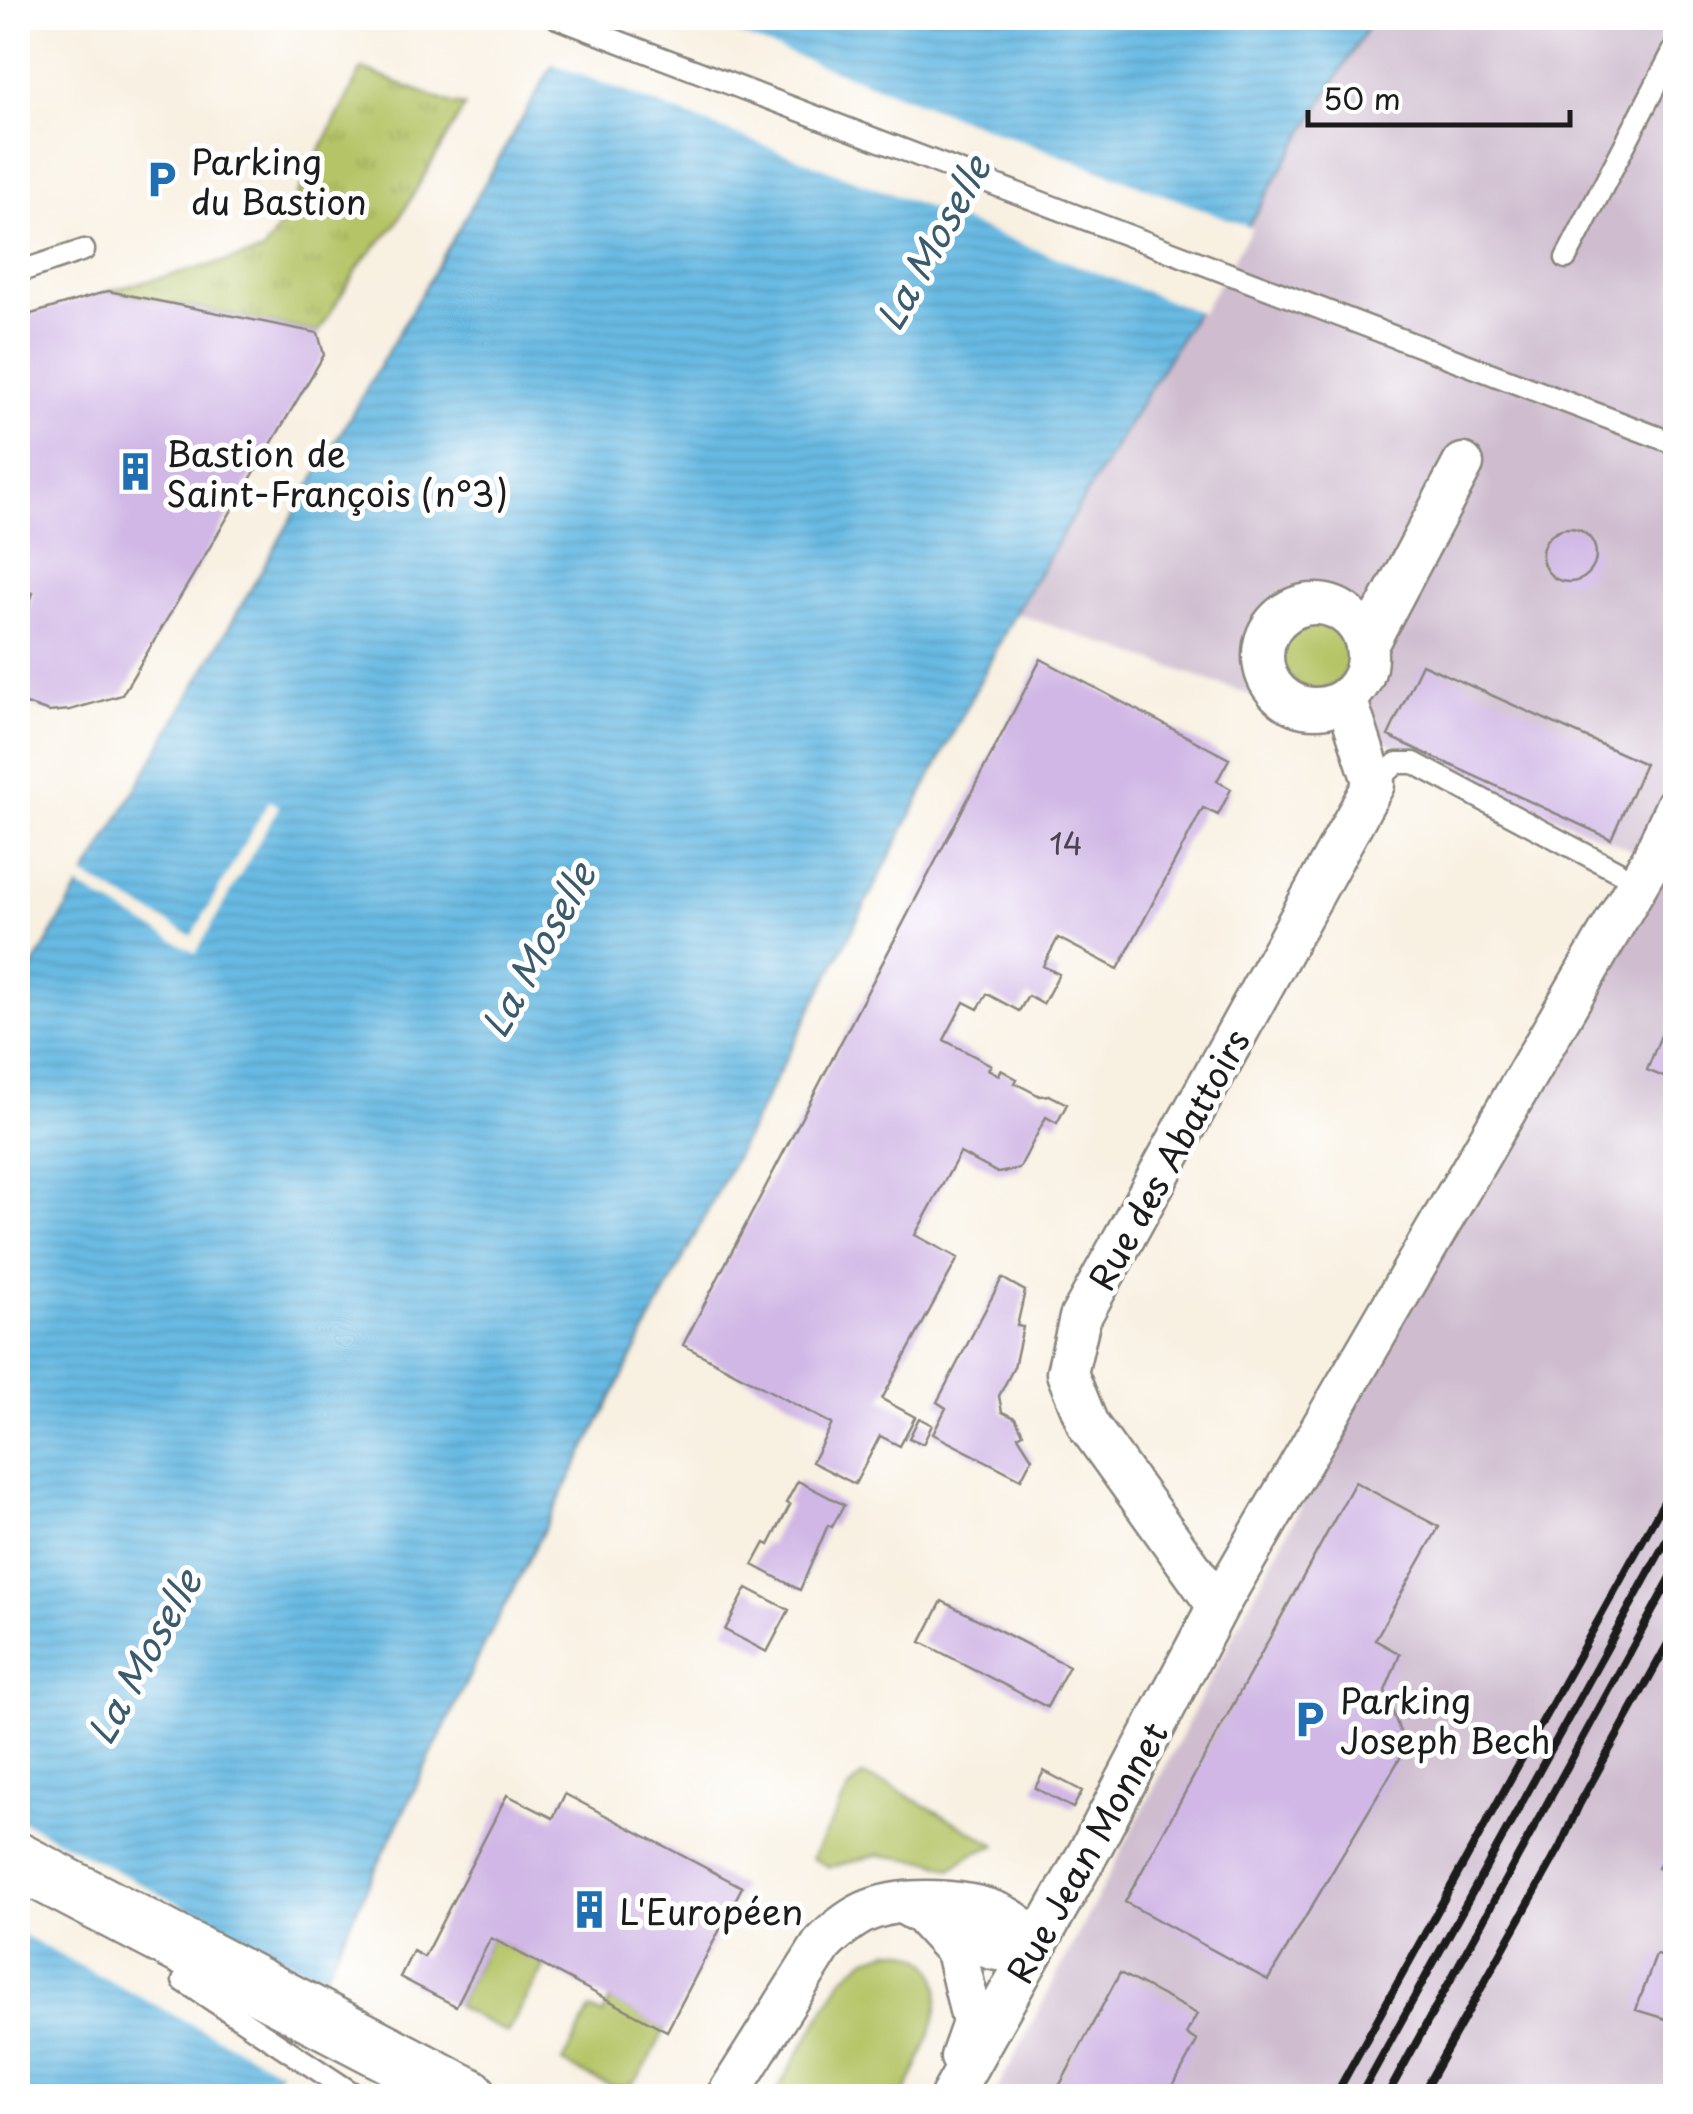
<svg xmlns="http://www.w3.org/2000/svg" width="1693" height="2114" viewBox="0 0 1693 2114" font-family="'Playpen Sans',sans-serif">
  <style>
    .railway { fill: #cfbdcf }
    .grass { fill: #b5c466; stroke: #687041; stroke-width: 2.5 }
    .park { fill: url(#park-tufts); stroke: #687041; stroke-width: 2.5 }
    .water { fill: url(#water-rules); stroke: #426b80; stroke-width: 2.5 }
    .pier { fill: #f8f0e1 }
    .building { fill: #d0b7e5 }
    .lines { fill: none; stroke-linecap: round; stroke-linejoin: round }
    .lane-casing { stroke: #8a867e; stroke-width: 25 }
    .street-casing { stroke: #8a867e; stroke-width: 45 }
    .primary-casing { stroke: #8a867e; stroke-width: 60 }
    .lane { stroke: #fff; stroke-width: 20 }
    .street { stroke: #fff; stroke-width: 40 }
    .primary { stroke: #fff; stroke-width: 55 }
    .rail { stroke: #1c1c1c; stroke-width: 8 }
    .labels { text-anchor: middle; dominant-baseline: central; stroke-width: 10; stroke-linejoin: round; paint-order: stroke }
    .number-label { font-size: 30px; fill: #49434e }
    .poi-label { font-size: 35px; fill: #1c1c1c; stroke: #fff; text-anchor: start }
    .street-label { font-size: 35px; fill: #1c1c1c; stroke: #fff }
    .water-label { font-size: 38px; font-style: italic; fill: #3a5b6c; stroke: #fff }
  </style>
  <defs>
    <pattern id="park-tufts" width="24" height="20" patternUnits="userSpaceOnUse" patternTransform="scale(2.5)"><rect width="24" height="20" fill="#b5c466"/><path d="M3 7l-1-3M5 7V3M7 7l1-3M15 17l-1-3M17 17v-4M19 17l1-3" fill="none" stroke="#9ba858"/></pattern>
    <pattern id="water-rules" width="6" height="5" patternUnits="userSpaceOnUse" patternTransform="scale(2.5)"><rect width="6" height="5" fill="#68bae3"/><path d="M0 2.5h6" fill="none" stroke="#5a9fc2"/></pattern>
  </defs>
  <rect width="100%" height="100%" fill="#fff"/>
  <filter id="ink" filterUnits="userSpaceOnUse"><feTurbulence type="fractalNoise" baseFrequency=".01" numOctaves="2"/><feDisplacementMap in="SourceGraphic" scale="20" xChannelSelector="R" yChannelSelector="G"/><feConvolveMatrix kernelMatrix="1 2 1 2 8 2 1 2 1" color-interpolation-filters="sRGB"/></filter>
  <filter id="wash" filterUnits="userSpaceOnUse"><feTurbulence type="fractalNoise" baseFrequency=".0048" numOctaves="4" result="noise"/><feDisplacementMap in="SourceGraphic" scale="40" xChannelSelector="R" yChannelSelector="G"/><feGaussianBlur stdDeviation="2.25" result="paint"/><feColorMatrix in="noise" values="0 0 0 0 0 0 0 0 0 0 0 0 0 0 0 0 0 1.4 0 .05"/><feComposite in="paint" operator="in"/></filter>
  <g filter="url(#wash)">
    <rect width="100%" height="100%" fill="#f8f0e1"/>
    <path class="railway" d="M1373 18H1675V2096H994L1631 871 1635 852 1384 741 1015 613Z"/>
    <path class="grass" d="M1282 656a34 34 0 1 1 68 0a34 34 0 1 1-68 0Z
      M862 1776 887 1784 996 1845 971 1855 951 1869 934 1862 878 1855 830 1867 812 1858 849 1789Z
      M491 1938 545 1966 507 2033 456 2006Z
      M892 1950C978 1953 922 2055 904 2096H774L843 1978 867 1958Z
      M610 2000 665 2029C630 2099 632 2099 563 2063L590 2010 603 2015Z"/>
    <path class="park" d="M362 69 452 104 465 106 396 224 361 263 318 333 108 291 263 252 284 220Z"/>
    <path class="water" d="M580 18H1373L1015 613 483 1648 266 2096H18V993Z"/>
    <path class="pier" d="M574 18H695L1252 228 1201 313 548 62Z
      M269 801 279 806 196 953 74 884 80 873 192 936Z
      M18 1819 327 1982 283 2072 18 1933Z"/>
    <g id="blocks">
      <path class="building" d="M108 291 318 333 324 355 122 695 70 710 49 712 18 701V638L33 593 18 588V318Z
        M1542 555a27 27 0 1 1 54 0a27 27 0 1 1-54 0Z
        M1041 659 1229 759 1217 781 1231 789 1218 815 1203 808 1118 969 1058 938 1043 966 1059 974 1043 1004 1028 996 1019 1011 987 994 978 1009 964 1002 944 1040 991 1065 988 1069 999 1075 1001 1070 1017 1079 1015 1083 1040 1096 1049 1095 1067 1104 1057 1123 1046 1117 1019 1169 998 1173 960 1153 915 1235 958 1258 882 1399 915 1417 900 1446 880 1436 855 1484 812 1462 832 1424 683 1345Z
        M1422 664 1645 764 1611 839 1388 736Z
        M1661 1035 1676 1041 1673 1081 1647 1070Z
        M1002 1278 1025 1291 1017 1326 1023 1327 1014 1367 999 1396 1002 1412 1015 1418 1023 1433 1018 1436 1032 1458 1021 1479 933 1434 946 1408 937 1402Z
        M919 1418 932 1425 923 1444 909 1438Z
        M798 1481 844 1505 832 1527 828 1525 800 1590 753 1565 765 1543 769 1545 790 1505 786 1503Z
        M1355 1482 1439 1527 1375 1640 1400 1654 1385 1691 1406 1748 1268 1980 1125 1902Z
        M747 1588 789 1610 767 1652 725 1630Z
        M942 1601 1069 1666 1047 1707 921 1642Z
        M1044 1771 1082 1791 1073 1808 1035 1788Z
        M565 1794 742 1887 667 2031 491 1938 456 2006 400 1977 413 1951 424 1957 507 1795 553 1818Z
        M1676 1836V1878L1658 1868Z
        M1676 1938V2022L1636 2010 1656 1955 1668 1957Z
        M1120 1973 1197 2014 1186 2034 1197 2041 1168 2096H1059L1055 2094Z"/>
    </g>
  </g>
  <g filter="url(#ink)">
    <use href="#blocks" fill-opacity="0" stroke="#8a867e" stroke-width="2.5"/>
    <g class="lines">
      <defs>
        <path id="lane" d="M557 18 1676 444
          M1566 258 1676 46
          M18 272 84 250
          M1374 784 1397 763H1414L1617 871
          M183 1981 357 2096"/>
        <path id="street" d="M1263 656a52 52 0 1 1 104 0a52 52 0 1 1-104 0Z
          M1366 647 1463 464
          M1218 1606 1088 1425 1067 1373 1080 1318 1374 784 1346 698
          M904 1904 922 1914 956 1951 973 2023 961 2057
          M941 1917C988 1939 977 1963 1038 1942
          M727 2096 822 1945C835 1932 848 1920 865 1912 902 1895 973 1898 1008 1918 1019 1924 1029 1934 1038 1942
          M951 2096 1091 1848 1218 1606 1652 859 1676 806"/>
        <path id="primary" d="M18 1861 469 2096"/>
      </defs>
      <use href="#lane" class="lane-casing"/>
      <use href="#street" class="street-casing"/>
      <use href="#primary" class="primary-casing"/>
      <use href="#lane" class="lane"/>
      <use href="#street" class="street"/>
      <use href="#primary" class="primary"/>
      <path class="rail" d="M1335 2096 1676 1480
        M1360 2096 1676 1523
        M1387 2096 1676 1568
        M1421 2096 1560 1847 1579 1805 1676 1629"/>
    </g>
  </g>
  <defs>
    <symbol id="parking-bare" viewBox="-9 -9 18 18"><path d="M-3.5-5.5H1a3.5 3.5 0 0 1 0 7H-1V5.5H-3.5ZM-1-3.4V-.6H.8a1.4 1.4 0 0 0 0-2.8Z" fill="#1f6fb2" stroke="#fff" stroke-width="2.5" paint-order="stroke"/></symbol>
    <symbol id="building-bare" viewBox="-9 -9 18 18"><path d="M-4-6H4V6H1V3H-1V6H-4ZM-2.5-4.3h1.7v1.8h-1.7ZM.8-4.3h1.7v1.8H.8ZM-2.5-1h1.7V.8h-1.7ZM.8-1h1.7V.8H.8Z" fill="#1f6fb2" stroke="#fff" stroke-width="2.5" paint-order="stroke"/></symbol>
  </defs>
  <g fill-rule="evenodd">
    <use href="#parking-bare" x="134" y="152" width="55" height="55"/>
    <use href="#building-bare" x="108" y="444" width="55" height="55"/>
    <use href="#parking-bare" x="1282" y="1692" width="55" height="55"/>
    <use href="#building-bare" x="562" y="1882" width="55" height="55"/>
  </g>
  <g class="labels">
    <g class="number-label">
      <text x="1066" y="842">14</text>
    </g>
    <g class="poi-label">
      <text x="191" y="160">Parking<tspan x="191" dy="40">du Bastion</tspan></text>
      <text x="166" y="452">Bastion de<tspan x="166" dy="40">Saint-François (n°3)</tspan></text>
      <text x="1340" y="1699">Parking<tspan x="1340" dy="40">Joseph Bech</tspan></text>
      <text x="619" y="1910">L'Européen</text>
    </g>
    <g class="street-label">
      <text transform="translate(1168 1159) rotate(-61)">Rue des Abattoirs</text>
      <text transform="translate(1086 1852) rotate(-61)">Rue Jean Monnet</text>
    </g>
    <g class="water-label">
      <text transform="translate(932 242) rotate(-61)">La Moselle</text>
      <text transform="translate(537 949) rotate(-61)">La Moselle</text>
      <text transform="translate(143 1656) rotate(-61)">La Moselle</text>
    </g>
  </g>
  <rect width="1693" height="2114" fill="none" stroke="#fff" stroke-width="60"/>
  <path d="M1308 110v15h262v-15" fill="none" stroke="#1c1c1c" stroke-width="5"/>
  <text x="1323" y="110" font-size="30" fill="#1c1c1c" stroke="#ffffff" stroke-width="8" paint-order="stroke">50 m</text>
</svg>
